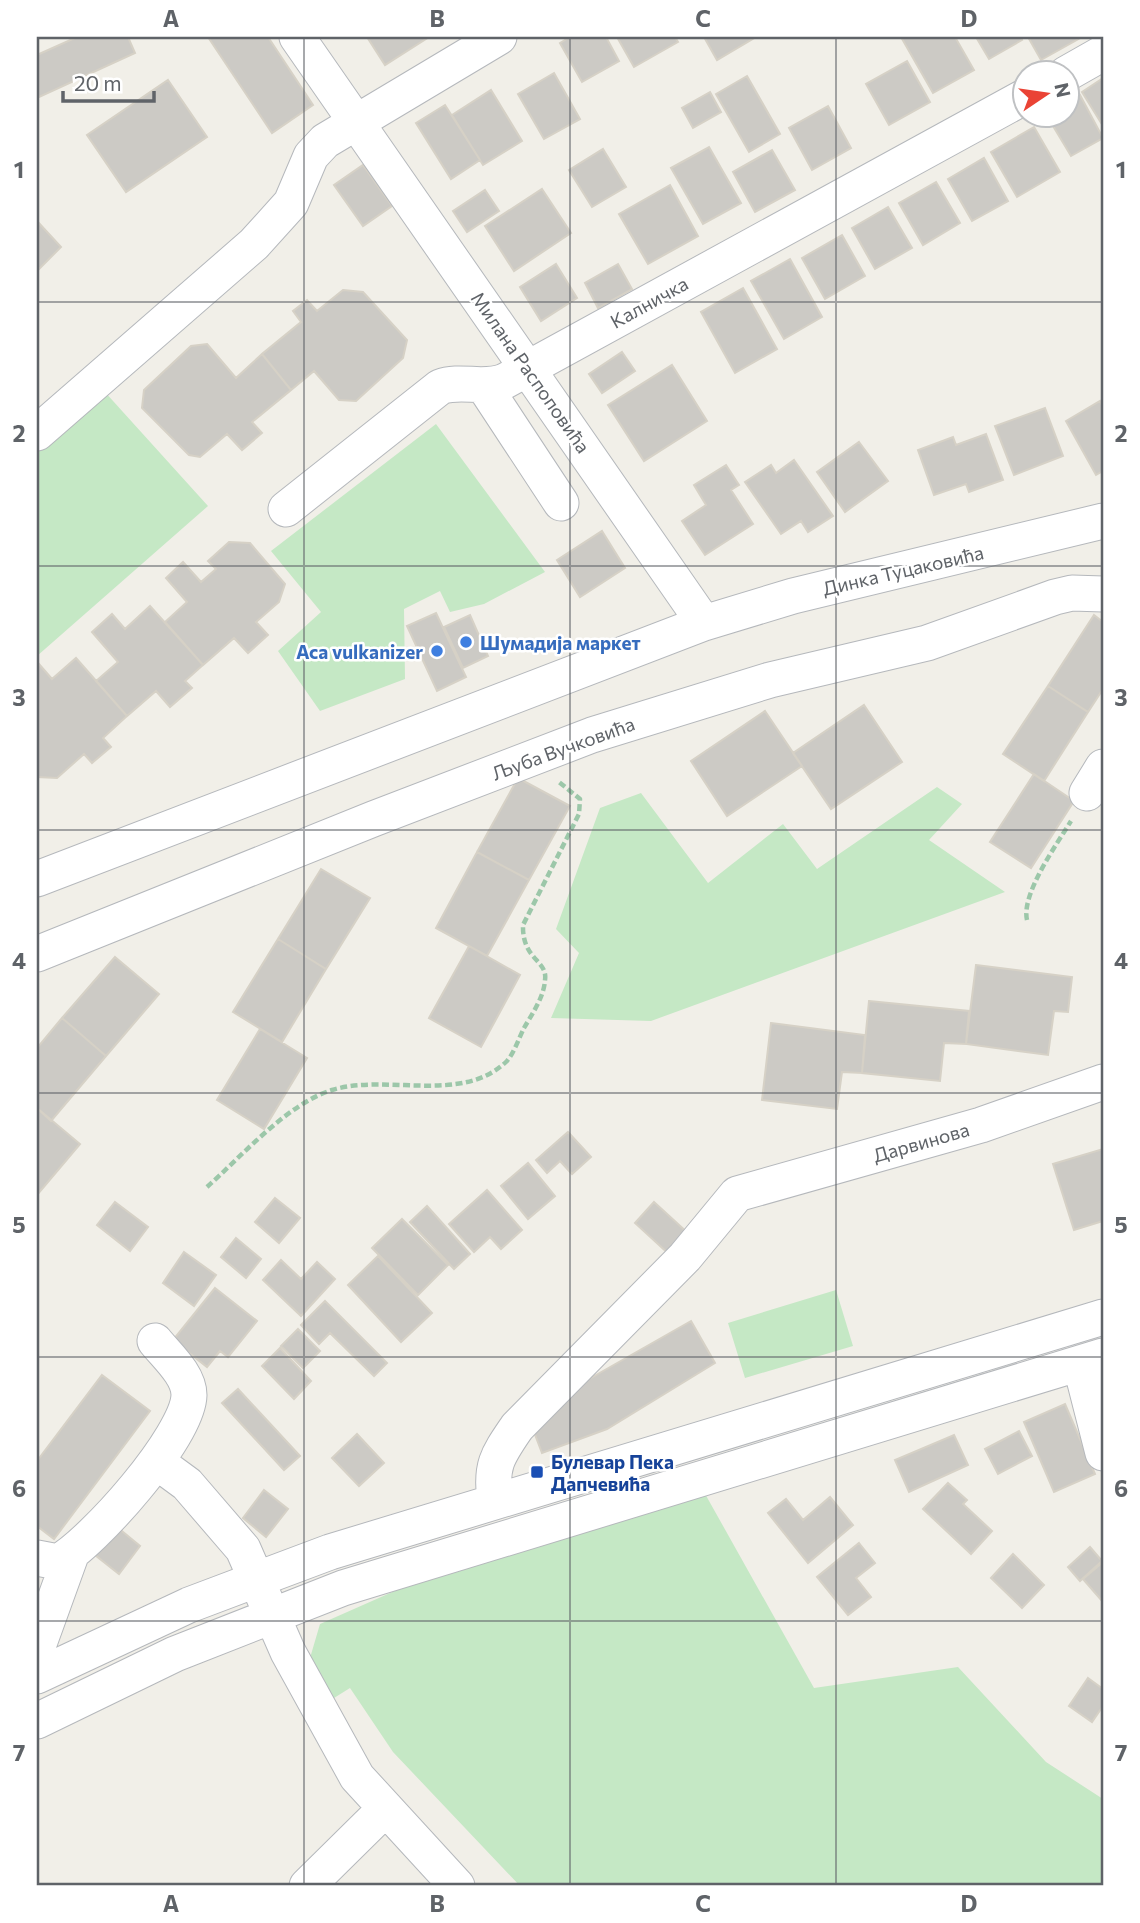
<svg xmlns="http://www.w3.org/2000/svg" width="1140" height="1923" viewBox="0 0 1140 1923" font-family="Commissioner,sans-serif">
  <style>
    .green { fill: #c5e8c5 }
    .building { fill: #cccac5; stroke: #d6d1c6; stroke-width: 2 }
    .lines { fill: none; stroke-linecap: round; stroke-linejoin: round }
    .minor-casing { stroke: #b5b8bc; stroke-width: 37 }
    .path { stroke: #9cc7a9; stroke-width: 4.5; stroke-dasharray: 7 3.5; stroke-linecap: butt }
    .minor { stroke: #fff; stroke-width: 35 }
    .grid { fill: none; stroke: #5f6368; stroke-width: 2; stroke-opacity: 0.55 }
    .shop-dot { fill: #3f7fe0; stroke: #fff; stroke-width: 2.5 }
    .transit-dot { fill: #1a4fb4; stroke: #fff; stroke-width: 2.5 }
    .labels { text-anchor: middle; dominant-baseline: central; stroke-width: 5; stroke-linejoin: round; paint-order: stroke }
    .street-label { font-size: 19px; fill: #5f6368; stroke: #fff }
    .shop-label { font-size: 19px; font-weight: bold; fill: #366cbe; stroke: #fff; text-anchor: start }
    .transit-label { font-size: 19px; font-weight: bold; fill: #164399; stroke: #fff; text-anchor: start }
    .neatline { fill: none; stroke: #5f6368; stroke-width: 2.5 }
    .grid-label { font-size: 23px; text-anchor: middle; font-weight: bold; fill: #5f6368 }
  </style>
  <rect width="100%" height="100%" fill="#f1efe8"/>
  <path class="green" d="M104 391 208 506 37 656V449Z
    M436 424 545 572 484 604 450 612 440 591 404 609 405 679 320 711 278 651 321 612 271 551Z
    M937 787 962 804 929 840 1005 892 651 1021 551 1018 579 953 556 929 600 808 641 793 708 883 783 824 817 869Z
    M836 1290 853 1346 745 1378 728 1323Z
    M704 1492 814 1688 958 1667 1046 1762 1103 1799V1886H520L393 1752 350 1688 326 1703 310 1658 320 1624 406 1586Z"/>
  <path class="building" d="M77 37H128L135 53 37 98V55Z
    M208 37H268L313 105 272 133Z
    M367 37H429L385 65Z
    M570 37H606L619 61 582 82 560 43Z
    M617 37H675L678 42 634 67Z
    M704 37H756L717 60Z
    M901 37H955L974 70 933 93Z
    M976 37H1020L1022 40 989 59Z
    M1028 37H1082L1041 60Z
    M907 61 930 102 889 125 866 84Z
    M554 73 580 119 544 139 518 94Z
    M747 76 780 134 749 152 716 94Z
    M1103 78V126L1082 92Z
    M168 80 207 137 126 192 87 135Z
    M491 90 522 141 483 165 452 115Z
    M710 92 721 112 693 128 682 108Z
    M1080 95 1103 138 1071 156 1047 116H1066V103Z
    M445 105 480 160 451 179 416 123Z
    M828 106 851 148 812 170 789 128Z
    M1034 127 1060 172 1017 197 991 152Z
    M709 147 741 203 703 224 671 168Z
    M603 149 626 187 592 207 569 170Z
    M772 150 795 190 755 212 733 172Z
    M984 158 1008 201 972 221 948 179Z
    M363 165 392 206 363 226 334 185Z
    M936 182 960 223 923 245 899 203Z
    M670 185 698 236 648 264 619 214Z
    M542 189 571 233 514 271 485 226Z
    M485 190 499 211 467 232 453 211Z
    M888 207 912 248 875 269 852 228Z
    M37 221 61 247 37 271Z
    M842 235 865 276 825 299 802 258Z
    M790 259 822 317 784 339 751 281Z
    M556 264 577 298 541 321 520 287Z
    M618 264 632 289 598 308 585 283Z
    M743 288 777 349 735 373 701 312Z
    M343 290 363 292 407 340 403 358 356 401 339 400 314 371 291 390 262 354 301 322 293 311 307 300 317 311Z
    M207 344 236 378 262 354 291 390 252 422 262 433 242 450 227 434 200 457 189 455 142 408 144 390 191 346Z
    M622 352 635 371 602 393 589 374Z
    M672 365 707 421 644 461 608 405Z
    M1100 401 1103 407V471L1096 475 1066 421Z
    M1045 408 1063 456 1014 475 995 426Z
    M986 434 1003 480 969 492 966 484 934 495 918 450 953 437 956 445Z
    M859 442 888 481 845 512 817 472Z
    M794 460 833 516 808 532 801 521 781 534 745 482 771 465 776 473Z
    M726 465 739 485 731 490 753 524 705 555 682 521 706 505 694 485Z
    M602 531 625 568 580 597 557 560Z
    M229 542 250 543 285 584 279 602 256 622 268 635 248 653 234 638 203 665 165 622 187 602 166 578 183 562 201 582 216 569 208 561Z
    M150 606 203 665 185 681 192 688 170 707 156 691 127 716 96 681 118 662 92 632 112 614 125 629Z
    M436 613 466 677 437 691 407 626Z
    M470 615 488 656 463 668 444 627Z
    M1094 615 1103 622V689L1088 712 1048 686Z
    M76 658 127 716 103 738 111 747 92 763 84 754 57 778 37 777V666L39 664 52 679Z
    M1048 686 1088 712 1044 781 1003 754Z
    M864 705 902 762 831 809 793 753Z
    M765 711 802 766 727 816 691 761Z
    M1034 774 1074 801 1031 868 990 842Z
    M518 778 570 806 529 880 477 852Z
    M477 852 529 880 487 956 436 928Z
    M321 869 370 898 326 969 278 939Z
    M278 939 326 969 282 1042 233 1012Z
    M469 946 520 975 481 1047 429 1018Z
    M115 957 159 994 106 1056 62 1018Z
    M976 965 1072 977 1068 1012 1054 1011 1048 1055 966 1044Z
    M869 1001 969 1011 966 1044 944 1043 940 1081 862 1073Z
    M62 1018 106 1056 51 1121 37 1108V1048Z
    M771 1023 865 1035 862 1073 842 1072 837 1109 762 1100Z
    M260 1029 307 1058 264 1129 217 1100Z
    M37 1108 80 1144 37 1195Z
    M568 1132 591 1157 572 1174 560 1161 547 1173 536 1160Z
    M1103 1149V1221L1074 1230 1053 1164Z
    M528 1163 555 1196 528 1219 501 1186Z
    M487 1190 522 1230 501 1249 490 1237 474 1252 449 1224Z
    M275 1198 300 1218 279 1243 255 1222Z
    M115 1202 148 1227 130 1251 97 1225Z
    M654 1202 689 1234 670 1255 635 1223Z
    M427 1206 470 1254 454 1269 410 1222Z
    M402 1219 448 1265 418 1295 372 1248Z
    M236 1238 261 1259 246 1278 221 1257Z
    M184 1252 216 1275 194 1306 163 1283Z
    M378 1256 432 1313 401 1342 348 1285Z
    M281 1260 301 1279 317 1262 335 1279 301 1316 263 1280Z
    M215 1288 257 1321 228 1357 220 1351 207 1367 173 1340Z
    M325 1301 387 1363 374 1376 330 1333 319 1344 301 1325Z
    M691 1321 715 1363 607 1429 542 1453 531 1424 561 1395Z
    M298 1329 320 1351 303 1368 281 1346Z
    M280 1348 311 1381 294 1399 262 1366Z
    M102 1375 150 1411 54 1539 37 1526V1461Z
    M238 1389 300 1456 284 1470 222 1403Z
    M1065 1404 1095 1474 1054 1492 1024 1422Z
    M1019 1431 1032 1456 998 1474 985 1449Z
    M357 1434 384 1463 359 1486 332 1458Z
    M954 1435 968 1465 909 1492 895 1460Z
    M948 1483 967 1500 963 1504 992 1531 971 1554 923 1509Z
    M264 1490 288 1509 266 1537 243 1518Z
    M830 1497 853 1525 808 1563 768 1513 786 1499 803 1520Z
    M117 1527 140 1546 119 1574 95 1555Z
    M859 1543 875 1563 856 1578 871 1597 848 1615 817 1577Z
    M1090 1547 1102 1561 1080 1581 1068 1567Z
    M1013 1554 1044 1585 1022 1608 991 1578Z
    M1103 1562V1602L1083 1579Z
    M1088 1678 1103 1689V1706L1092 1722 1069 1706Z"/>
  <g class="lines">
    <defs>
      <path id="minor" d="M297 37 704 623
        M1066 74 1103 53
        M484 386 561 503
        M37 433 254 244 291 203 311 156 325 141 499 37
        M286 509 440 387C461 379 483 390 505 381L1024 97
        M1087 793 1103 767
        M37 879 704 623 793 596 1103 521
        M37 954 373 819 592 735 770 680 927 643 1055 597 1072 593 1103 594
        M1080 1363 1103 1453
        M157 1462 187 1484 243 1549 288 1652 357 1777 457 1886
        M495 1500C490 1465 498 1455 517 1427L685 1257 737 1194 981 1125 1103 1082
        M37 1558 58 1562C93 1543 188 1436 189 1395 189 1375 167 1356 155 1341
        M37 1649 71 1555
        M37 1676 189 1605 330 1552 1103 1317
        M37 1721 175 1654 343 1588 1103 1356
        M307 1886 384 1810"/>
    </defs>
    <use href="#minor" class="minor-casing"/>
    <path class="path" d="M1027 920C1021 894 1057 844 1071 821
      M207 1187C243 1155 287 1104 332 1090 387 1073 462 1105 507 1061 514 1053 519 1038 524 1028 532 1014 544 997 545 980 548 960 522 960 523 925L579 814 580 799 559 782"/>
    <use href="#minor" class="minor"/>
  </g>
  <path class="grid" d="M304 37V1886M570 37V1886M836 37V1886M37 302H1103M37 566H1103M37 830H1103M37 1093H1103M37 1357H1103M37 1621H1103"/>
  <g class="shop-dot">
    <circle cx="466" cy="642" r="7"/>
    <circle cx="437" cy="651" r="7"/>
  </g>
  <rect class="transit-dot" x="530" y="1465" width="14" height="14" rx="3.5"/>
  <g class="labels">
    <g class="street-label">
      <text transform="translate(649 302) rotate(-29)">Калничка</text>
      <text transform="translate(531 372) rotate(55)">Милана Распоповића</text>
      <text transform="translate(903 570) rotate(-13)">Динка Туцаковића</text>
      <text transform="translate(563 748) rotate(-20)">Љуба Вучковића</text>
      <text transform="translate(921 1142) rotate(-16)">Дарвинова</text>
    </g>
    <g class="shop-label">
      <text x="480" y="642">Шумадија маркет</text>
      <text x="423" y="651" text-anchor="end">Aca vulkanizer</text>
    </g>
    <g class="transit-label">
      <text x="551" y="1461">Булевар Пека<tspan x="551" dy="22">Дапчевића</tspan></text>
    </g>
  </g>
  <rect width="1140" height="1923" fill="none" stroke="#ffffff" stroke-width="77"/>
  <g transform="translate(1046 94) rotate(77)"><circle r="33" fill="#ffffff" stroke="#bfc1c3" stroke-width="2"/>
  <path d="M0-5L12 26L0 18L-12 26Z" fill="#ea4335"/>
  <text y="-10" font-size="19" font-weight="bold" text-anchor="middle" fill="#5f6368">N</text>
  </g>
  <path d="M63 91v10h91v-10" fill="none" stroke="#5f6368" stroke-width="3.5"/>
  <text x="74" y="91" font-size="21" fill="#5f6368" stroke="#ffffff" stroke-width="5" paint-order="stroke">20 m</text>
  <rect x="38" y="38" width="1064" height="1846" class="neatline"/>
  <g class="grid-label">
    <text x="171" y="27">A</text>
    <text x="437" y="27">B</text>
    <text x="703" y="27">C</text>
    <text x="969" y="27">D</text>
    <text x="19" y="178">1</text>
    <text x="1121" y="178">1</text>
    <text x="19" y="442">2</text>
    <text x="1121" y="442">2</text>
    <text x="19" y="706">3</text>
    <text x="1121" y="706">3</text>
    <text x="19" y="969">4</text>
    <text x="1121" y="969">4</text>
    <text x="19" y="1233">5</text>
    <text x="1121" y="1233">5</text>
    <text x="19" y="1497">6</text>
    <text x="1121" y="1497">6</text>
    <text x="19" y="1761">7</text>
    <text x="1121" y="1761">7</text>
    <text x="171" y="1912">A</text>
    <text x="437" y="1912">B</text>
    <text x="703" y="1912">C</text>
    <text x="969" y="1912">D</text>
  </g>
</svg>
